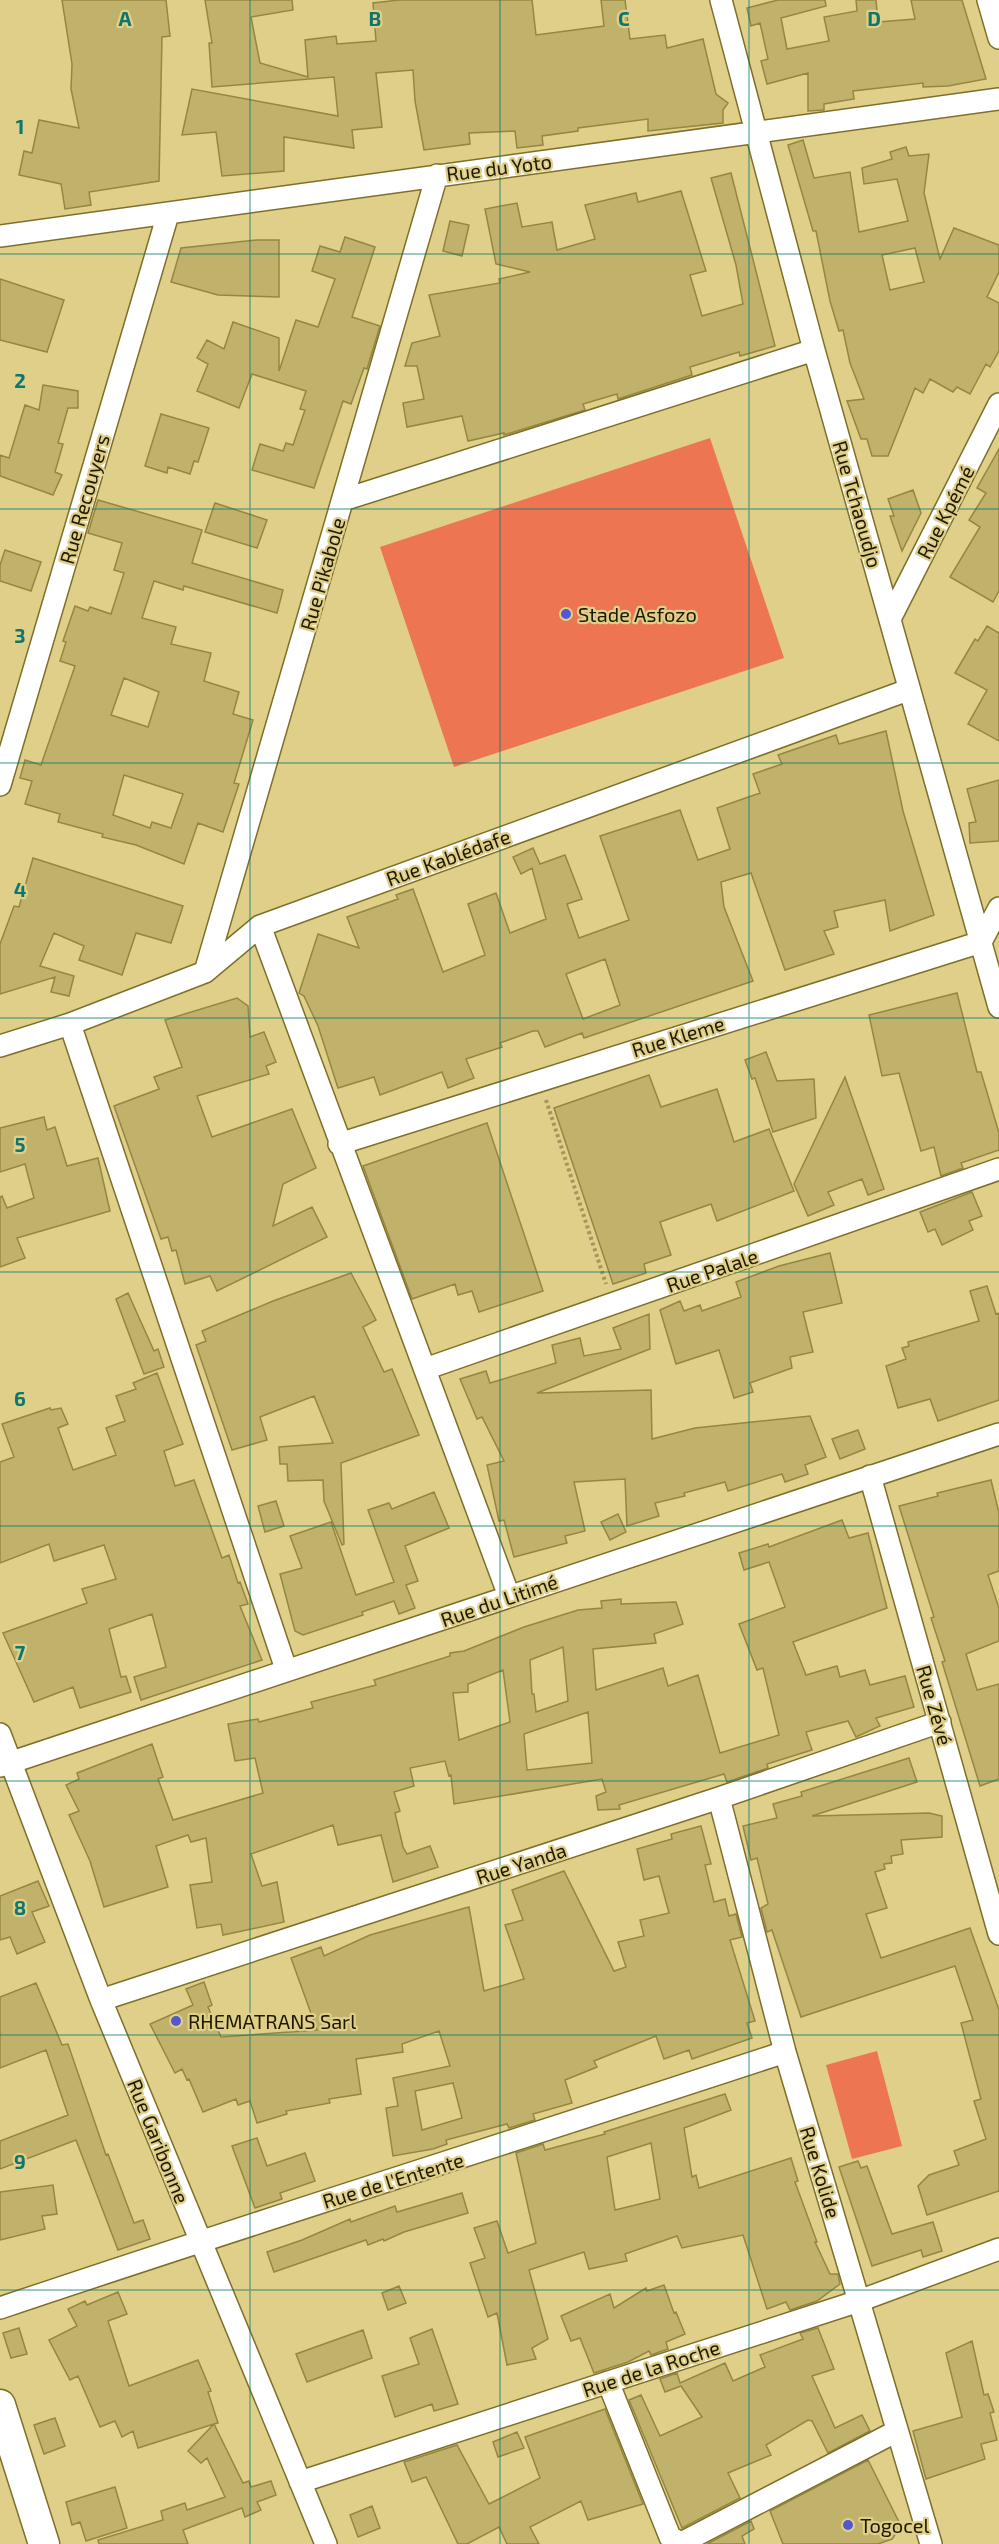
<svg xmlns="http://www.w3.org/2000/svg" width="999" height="2544" viewBox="0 0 999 2544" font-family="'Exo 2',sans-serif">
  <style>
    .green { fill: #ed7552 }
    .building { fill: #c0b16b; stroke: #958641; stroke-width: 1.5; fill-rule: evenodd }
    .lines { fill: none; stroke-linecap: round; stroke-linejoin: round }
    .street-casing { stroke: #7e6f29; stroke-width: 24 }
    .secondary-casing { stroke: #7e6f29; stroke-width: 33 }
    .path { stroke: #a3965e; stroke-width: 4; stroke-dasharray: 3 3; stroke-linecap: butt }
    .street { stroke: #fff; stroke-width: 21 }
    .secondary { stroke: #fff; stroke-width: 30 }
    .grid { fill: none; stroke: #0f766e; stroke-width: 1.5; stroke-opacity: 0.55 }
    .poi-dot { fill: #5458cf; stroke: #dfcf89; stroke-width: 2 }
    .labels { text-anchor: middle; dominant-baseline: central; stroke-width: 4.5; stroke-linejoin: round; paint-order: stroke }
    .street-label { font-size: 20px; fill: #1f1900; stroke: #dfcf89 }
    .poi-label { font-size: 20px; fill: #1f1900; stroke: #dfcf89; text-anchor: start }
    .grid-label { font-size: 20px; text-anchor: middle; font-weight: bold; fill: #0f766e; stroke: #dfcf89; stroke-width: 4.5; stroke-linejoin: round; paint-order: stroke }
  </style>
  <rect width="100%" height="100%" fill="#dfcf89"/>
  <path class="green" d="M710 438 784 658 454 767 380 547Z
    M877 2051 902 2146 852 2159 826 2065Z"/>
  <path class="building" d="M62 0H166L170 36 162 37 159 181 89 192 91 205 65 209 61 184 19 175 24 151 32 153 39 120 79 128 71 89 72 64Z
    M205 0H292L293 10 251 17 260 63 308 77 305 40 336 36 337 44 376 41 373 3 399 0H532L536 35 604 26 601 0H625L630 39 665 35 667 48 703 39 716 94 728 103 723 110V123L648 131V119L578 128V131L542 136 543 145 517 148 515 131 469 133 470 144 424 150 415 101 413 70 376 73 382 127 352 130 354 148 284 137V171L222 176 216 132 182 135 192 89 338 116 334 77 212 87 209 43H212Z
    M778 0H825L826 6 781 18 787 49 829 41 824 17 857 11 856 0H876L878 22 915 19 911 0H962L986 79 948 86 923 87V83L853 91 854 99 824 104V110L808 111V73L767 84 761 61 768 59 760 23 751 26 747 8Z
    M803 140 814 178 850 172 859 232 908 221 897 179 864 184 862 168 892 159 890 152 906 147 909 156 929 154 924 193 940 259 954 228 999 245V272L987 297 999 303V351L990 367 986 364 970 394 957 387 953 392 930 379 923 393 915 388 888 456H872L867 439H861L847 401 864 399 850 363 843 330 839 331 830 301 816 231H813L788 145ZM915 248 924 282 890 290 882 255Z
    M731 173 775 346 740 356 739 352 690 367 692 375 618 399 617 394 583 404 585 410 504 435V433L468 441 462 416 407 427 403 403 424 399 417 366H405L412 343 440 336 429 295 500 283 499 279 530 272 496 264 485 209 517 203 522 227 552 222 557 250 595 239 585 205 636 193 638 202 681 191 706 271 690 275 702 316 743 304 736 265 711 178Z
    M450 221 469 225 462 256 443 251Z
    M345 237 375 247 352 317 380 326 367 369 364 368 351 404 343 401 314 488 252 470 260 444 283 451 286 443 293 445 305 410 300 409 306 391 252 374 239 408 197 391 208 364 197 358 207 340 224 349 233 322 279 338V371L296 320 318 327 335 279 312 271 320 246 340 252Z
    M257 240H279V297L218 295 171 282 181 248Z
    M0 279 64 300 47 352 0 340Z
    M43 385 78 391V408H68L58 443 63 444 55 472 62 475 53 495 0 476V455L9 458 25 405 39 410Z
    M161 414 209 428 198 462 194 461 190 474 168 467 167 473 145 466Z
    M999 449V591L993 602 950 577 980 527 969 520 986 493 977 488Z
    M913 490 921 513 902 551 890 516H894L888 499Z
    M98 500 202 530 192 563 283 590 277 613 184 586 183 590 154 581 142 618 176 627 171 644 211 653 204 681 239 692 233 714 253 720 234 783 239 784 223 832 198 823 184 864 136 845 102 837 103 834 58 822 60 814 25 804 32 781 20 778 25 760 41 765 75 666 60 661 66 642 63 641 75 606 88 611 90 607 111 614 124 573 114 570 122 543 88 533ZM124 678 159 692 148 727 111 715ZM124 775 183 794 171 828 152 822 150 828 113 815Z
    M215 503 267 520 257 548 205 532Z
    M5 550 41 562 31 591 0 581V565Z
    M987 626 999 633V741L968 724 987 690 955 673 975 639 978 641Z
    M886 731 903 811 934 915 890 931 885 900 834 911 838 927 824 931 834 954 785 970 751 873 721 882 724 907 753 981 584 1038 582 1033 545 1047 538 1031H533L500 1043 502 1047 466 1059 474 1078 448 1088 442 1072 380 1095 374 1077 338 1088 318 1026 304 996 299 993 318 934 359 948 347 917 398 899 396 895 413 889 443 972 485 955 468 904 496 893 510 933 546 919 532 868 521 874 513 857 533 848 540 864 565 855 582 899 567 904 579 938 629 920 600 836 680 810 698 860 730 849 717 808 760 793 753 774 782 764 778 755 836 735 839 744ZM605 959 620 1005 583 1019 566 974Z
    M999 780V841L970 843 969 823 976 822 967 789Z
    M33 858 183 906 171 943 136 933 122 975 79 960 84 946 54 933 40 966 74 976 69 996 51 992 55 977 0 994V944L14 906 19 907Z
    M957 993 977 1072H981L999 1133V1150L961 1163 963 1168 941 1176 934 1147 921 1151 899 1073 882 1076 869 1015Z
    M237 998 248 1006 250 1037 264 1032 276 1062 266 1066 269 1074 197 1096 212 1137 292 1109 316 1168 283 1184 273 1226 312 1207 327 1237 217 1291 210 1276 185 1284 176 1250 172 1251 168 1237 161 1239 114 1106 159 1089 154 1077 182 1067 165 1020Z
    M766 1052 777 1081 814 1079 816 1118 773 1132 755 1078 752 1079 745 1060Z
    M649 1075 661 1107 717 1089 734 1142 769 1129 794 1191 717 1221 711 1204 660 1222 671 1255 644 1264 646 1273 613 1284 554 1108Z
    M845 1077 884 1189 868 1195 862 1179 828 1192 834 1205 808 1216 794 1184Z
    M44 1117 47 1130 55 1127 67 1166 98 1158 110 1211 17 1238 25 1258 0 1267V1197L2 1196 7 1208 34 1198 25 1164 0 1172V1128Z
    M487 1123 543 1291 479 1312 472 1291 458 1295 455 1284 412 1299 363 1166Z
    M972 1192 982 1216 969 1221 973 1230 942 1245 935 1229 928 1232 920 1212Z
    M830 1253 842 1303 803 1312 813 1352 790 1357 792 1368 750 1383 753 1392 734 1398 719 1350 676 1364 660 1310 680 1301 684 1311 700 1305 702 1311 741 1297 736 1282 779 1266Z
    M351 1273 376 1320 363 1327 384 1372 392 1369 419 1435 341 1463 344 1544 342 1545 324 1501 323 1480 288 1481 287 1464H280L279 1447 333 1443 314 1396 260 1417 267 1440 232 1450 196 1345 206 1341 202 1331 273 1301Z
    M987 1286 996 1314 999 1313V1400L938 1421 930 1399 898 1408 886 1366 906 1359 902 1348 909 1346 908 1342 979 1321 970 1291Z
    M128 1293 154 1351 158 1349 164 1367 144 1374 116 1299Z
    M649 1314 650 1349 537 1393 651 1390 652 1439 695 1428 810 1416 826 1457 805 1465 808 1474 785 1482 782 1474 728 1491 725 1482 684 1493 685 1496 655 1503 659 1516 627 1526 625 1479 574 1482 585 1531 565 1536 567 1543 514 1557 504 1520 499 1521 487 1465 504 1461 482 1417 477 1419 460 1379 486 1371 490 1383 556 1363 552 1345 580 1338 584 1356 621 1349 613 1328Z
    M157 1373 183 1444 164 1451 175 1486 194 1480 222 1558 229 1555 238 1583 240 1582 248 1604 240 1606 262 1660 141 1700 134 1677 166 1667 152 1614 109 1629 121 1677 126 1676 131 1692 80 1708 73 1687 34 1702 3 1633 87 1603 82 1589 116 1579 104 1545 54 1561 49 1544 0 1563V1462L14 1457 2 1424 50 1408 51 1410 61 1408 68 1424 58 1428 73 1470 116 1455 106 1428 125 1421 116 1396 136 1389 133 1383Z
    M858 1430 865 1449 840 1459 832 1439Z
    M991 1480 999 1513V1571L988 1575 999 1608V1641L966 1654 977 1690 999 1684V1779L980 1786 942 1662 945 1661 931 1618 934 1617 899 1506 938 1496 937 1493Z
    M434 1492 449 1528 405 1546 418 1581 406 1585 415 1608 399 1614 394 1601 362 1612 363 1615 303 1635 295 1631 280 1574 302 1568 290 1536 331 1522 356 1595 394 1582 368 1510 389 1503 392 1509Z
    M276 1501 284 1526 265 1532 258 1506Z
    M618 1514 626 1532 610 1540 601 1522Z
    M842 1520 849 1538 868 1533 887 1608 793 1642 806 1675 837 1666 840 1677 865 1670 870 1685 905 1676 914 1707 876 1718 880 1726 856 1737 848 1721 806 1732 812 1750 767 1764 768 1768 727 1782 724 1774 619 1805 620 1809 598 1810 596 1796 606 1792 602 1779 454 1804 451 1775 449 1776 445 1761 410 1768 414 1786 394 1792 400 1811 395 1813 403 1847 407 1854 430 1846 438 1867 393 1882 381 1835 338 1845 333 1825 251 1854 262 1886 277 1882 284 1922 223 1935 221 1924 197 1928 190 1885 212 1882 206 1838 191 1842 188 1835 156 1846 168 1887 104 1907 90 1861 69 1815 79 1811 66 1785 79 1779 77 1773 152 1744 163 1777 158 1779 173 1820 263 1793 255 1758 235 1761 228 1724 258 1719 259 1722 313 1708 311 1702 376 1685 374 1680 450 1656V1653L464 1651 524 1627 578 1610 602 1608 601 1601 621 1599V1604L676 1602 683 1624 654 1634 656 1643 593 1649 596 1690 663 1668 668 1686 698 1675 720 1753 779 1735 763 1668 757 1670 739 1624 785 1607 769 1562 744 1570 739 1553 768 1544 769 1547ZM563 1647 568 1701 536 1712 534 1694H532L530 1660ZM503 1670 510 1722 459 1740 453 1693 468 1692V1684ZM588 1712 592 1763 527 1770 524 1734Z
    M909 1758 917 1782 812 1816 929 1813 942 1816V1837L901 1840 903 1854 891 1856 892 1863 884 1864 885 1869 875 1872 887 1908 866 1914 881 1958 970 1928 999 2010V2191L927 2215 918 2186 929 2175 959 2165 954 2151 986 2139 974 2101 981 2099 961 2023 973 2020 955 1966 801 2017 772 1930 767 1932 761 1908 768 1904 757 1858 751 1860 743 1826 777 1818 773 1804 802 1796 801 1792Z
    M701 1826 711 1864 705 1865 714 1902 725 1899 729 1916 736 1914 742 1937 730 1940 755 2021 747 2023 752 2038 692 2059 689 2050 664 2059 656 2036 594 2061 597 2067 565 2080 572 2103 533 2114 535 2120 509 2128 507 2124 446 2140 447 2144 433 2149 393 2156 386 2108 398 2106 393 2078 450 2066 439 2031 402 2044 403 2052 356 2059 361 2094 329 2099 330 2103 286 2111 287 2114 257 2123 250 2101 238 2105 236 2099 203 2112 189 2079 187 2080 182 2069 175 2073 150 2024 193 2005 186 1989 204 1982 212 2005 208 2007 221 2037 317 2030 291 1958 321 1947 324 1956 370 1935 469 1907 484 1991 524 1979 505 1925 523 1920 512 1890 564 1871 614 1971 626 1967 618 1942 644 1936 640 1920 669 1913 659 1876 644 1880 637 1849 672 1839 671 1834ZM453 2083 462 2118 422 2130 415 2091Z
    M38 1881 49 1906 32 1912 45 1942 17 1954 10 1937 0 1940V1896Z
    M36 1983 62 2045 68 2044 106 2155 108 2154 134 2223 143 2220 150 2239 118 2250 76 2140 0 2169V2141L68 2115 46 2050 0 2068V1997Z
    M725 2094 731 2110 684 2128 692 2177 696 2175 699 2188 791 2158 798 2181 795 2182 817 2242H815L830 2274H838L840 2284 817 2301 790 2310 786 2302 767 2309 743 2235 682 2248 677 2236 625 2254 627 2261 589 2269 584 2252 529 2270 548 2339 532 2348 536 2359 507 2365 497 2313 488 2317 470 2263 485 2258 474 2228 497 2221 508 2253 536 2243 516 2153 543 2144 545 2150 605 2134 604 2132ZM651 2143 660 2199 615 2210 607 2157Z
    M257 2138 267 2166 305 2153 315 2181 280 2193 282 2199 255 2208 232 2146Z
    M858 2161 861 2168 867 2166 892 2234 933 2222 942 2251 923 2257 921 2250 872 2266 839 2167Z
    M53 2185 57 2214 42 2216 45 2229 0 2240V2192Z
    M462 2193 468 2213 404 2232 384 2241 383 2239 368 2245 366 2240 274 2272 267 2252 302 2240 350 2219 351 2222 395 2206 397 2212Z
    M664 2285 674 2313 676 2312 685 2334 666 2342 668 2349 651 2355 649 2351 628 2362 594 2373 580 2338 571 2341 561 2316 610 2294 614 2308 646 2288 647 2291Z
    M399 2286 406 2303 388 2310 382 2293Z
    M118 2292 127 2314 108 2321 129 2386 198 2360 211 2391 208 2392 218 2423 214 2424 243 2483 249 2481 251 2487 271 2481 276 2495 257 2502 261 2510 245 2517 242 2508 183 2530 188 2544H99L98 2540 163 2520 161 2511 185 2503 187 2510 225 2497 207 2458 201 2463 188 2451 214 2424 138 2448 133 2431 122 2437 115 2421 100 2427 78 2376 70 2380 49 2340 77 2326 68 2309 85 2301 87 2305Z
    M19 2328 27 2354 11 2358 3 2333Z
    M818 2328 834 2369 812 2376 835 2428 862 2415 870 2431 828 2453 812 2421 808 2420 766 2445 771 2455 728 2473 740 2498 682 2528 629 2400 641 2395 660 2436 702 2417 681 2386 665 2392 660 2379 677 2373 680 2383 725 2363 733 2381 765 2367 760 2355 803 2339 800 2333Z
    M432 2329 458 2404 434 2411 432 2404 395 2417 382 2376 419 2364 410 2338Z
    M363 2330 372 2358 307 2382 296 2354Z
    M972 2341 984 2395 988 2394 994 2412 990 2413 997 2440 981 2444 985 2459 926 2479 913 2431 962 2417 946 2353Z
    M605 2409 643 2504 588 2520 581 2501 530 2527 539 2544H507L499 2527 467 2544H458L426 2477 412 2482 404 2462 457 2445 489 2504 540 2478 525 2437Z
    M55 2418 65 2446 44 2454 34 2425Z
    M517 2432 524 2448 498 2457 493 2442Z
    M868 2460 901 2526 892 2539 878 2544H783L770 2511Z
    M115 2487 127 2528 86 2541 80 2522 72 2525 66 2502Z
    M372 2506 380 2528 358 2537 350 2515Z
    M751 2521 754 2529 742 2536 745 2544H707Z"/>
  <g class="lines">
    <defs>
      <path id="street" d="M721 0 814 350 999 1007
        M988 0 999 38
        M0 236 999 99
        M343 500 814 350
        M890 619 999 404
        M0 785 168 214
        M260 926 509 1596
        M205 972 437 175
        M70 1024 286 1669
        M0 1046 70 1024 205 972 260 926 908 690
        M339 1144 981 942 999 908
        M425 1369 999 1169
        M870 1476 999 1934
        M0 1734 101 2000 326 2544
        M0 1766 999 1434
        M719 1798 785 2052 931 2544
        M101 2000 719 1798 940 1722
        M0 2308C261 2220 524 2138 785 2052
        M608 2382 670 2537 679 2542 685 2541 897 2431
        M300 2482 859 2301 999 2249"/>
      <path id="secondary" d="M0 2405 44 2544"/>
    </defs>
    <use href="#street" class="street-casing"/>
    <use href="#secondary" class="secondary-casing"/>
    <path class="path" d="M546 1100 606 1284"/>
    <use href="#street" class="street"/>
    <use href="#secondary" class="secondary"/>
  </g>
  <path class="grid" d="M250 0V2544M500 0V2544M749 0V2544M0 254H999M0 509H999M0 763H999M0 1018H999M0 1272H999M0 1526H999M0 1781H999M0 2035H999M0 2290H999"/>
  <g class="poi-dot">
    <circle cx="566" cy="614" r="6"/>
    <circle cx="176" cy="2021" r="6"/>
    <circle cx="848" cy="2525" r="6"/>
  </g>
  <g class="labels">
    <g class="street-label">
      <text transform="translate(499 167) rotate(-7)">Rue du Yoto</text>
      <text transform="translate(84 499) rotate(-74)">Rue Recouyers</text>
      <text transform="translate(858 504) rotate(74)">Rue Tchaoudjo</text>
      <text transform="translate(945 512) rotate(-63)">Rue Kpémé</text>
      <text transform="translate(322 574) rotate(-74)">Rue Pikabole</text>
      <text transform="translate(448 857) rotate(-20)">Rue Kablédafe</text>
      <text transform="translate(678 1036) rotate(-17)">Rue Kleme</text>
      <text transform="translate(712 1270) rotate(-19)">Rue Palale</text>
      <text transform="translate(499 1600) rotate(-19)">Rue du Litimé</text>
      <text transform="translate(935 1705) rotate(74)">Rue Zévé</text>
      <text transform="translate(521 1863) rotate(-18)">Rue Yanda</text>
      <text transform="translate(159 2141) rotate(68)">Rue Garibonne</text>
      <text transform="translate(821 2172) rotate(73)">Rue Kolide</text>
      <text transform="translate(393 2180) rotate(-17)">Rue de l'Entente</text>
      <text transform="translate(651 2368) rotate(-18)">Rue de la Roche</text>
    </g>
    <g class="poi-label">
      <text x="578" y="614">Stade Asfozo</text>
      <text x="188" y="2021">RHEMATRANS Sarl</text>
      <text x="860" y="2525">Togocel</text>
    </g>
  </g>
  <g class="grid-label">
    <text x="125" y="26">A</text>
    <text x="375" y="26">B</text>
    <text x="624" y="26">C</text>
    <text x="874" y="26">D</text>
    <text x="20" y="134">1</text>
    <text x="20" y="388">2</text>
    <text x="20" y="643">3</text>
    <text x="20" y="897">4</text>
    <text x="20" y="1152">5</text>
    <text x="20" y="1406">6</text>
    <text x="20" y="1660">7</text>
    <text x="20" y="1915">8</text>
    <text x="20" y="2169">9</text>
  </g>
</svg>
